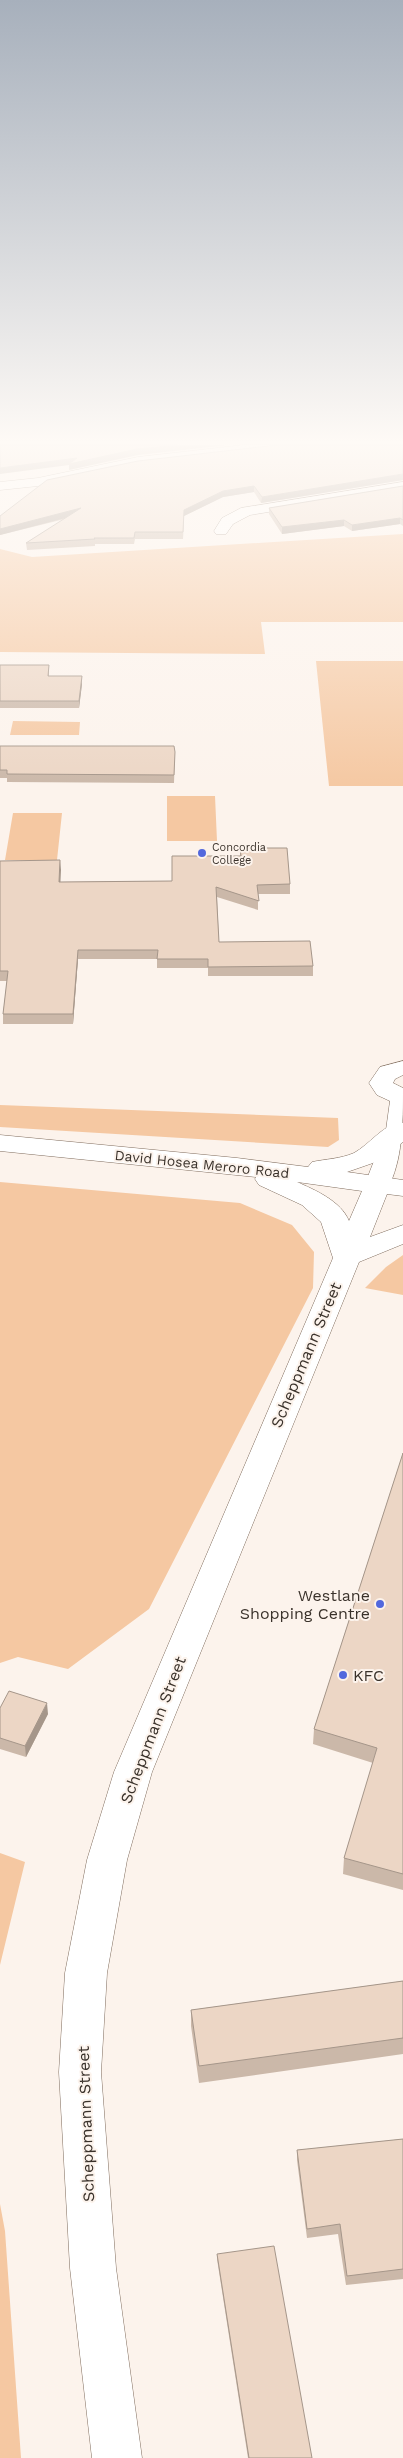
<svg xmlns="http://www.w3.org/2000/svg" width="403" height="2458" viewBox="0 0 403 2458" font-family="'Work Sans',sans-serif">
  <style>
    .green { fill: #f5c8a2 }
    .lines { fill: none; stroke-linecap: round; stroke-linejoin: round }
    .street-casing { stroke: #806d5e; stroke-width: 1 }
    .secondary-casing { stroke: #806d5e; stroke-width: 1 }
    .street { fill: #fff; fill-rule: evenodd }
    .secondary { fill: #fff; fill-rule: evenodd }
    .wall { fill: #cbb8a9 }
    .shaded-wall { fill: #a5968a }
    .building { fill: #ecd6c5; stroke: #a5968a }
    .poi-dot { fill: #5268dd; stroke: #fcf3ec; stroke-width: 2 }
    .labels { text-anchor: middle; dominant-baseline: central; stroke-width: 4; stroke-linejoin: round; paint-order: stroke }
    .far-poi-label { font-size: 11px; fill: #3a322b; stroke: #fcf3ec; text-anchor: start }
    .street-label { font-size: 14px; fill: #3a322b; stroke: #fcf3ec }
    .near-street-label { font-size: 16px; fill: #3a322b; stroke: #fcf3ec }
    .near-poi-label { font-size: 16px; fill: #3a322b; stroke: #fcf3ec; text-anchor: end }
  </style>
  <rect width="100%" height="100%" fill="#fcf3ec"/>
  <path class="green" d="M403 534V622H261L265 654 0 652V549L32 557Z
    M316 661H403V786H329Z
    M13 721 80 722 79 735H10Z
    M167 796H215L217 841H167Z
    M13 813H62L57 860H5Z
    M0 1105 338 1118 339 1140 328 1147 0 1127Z
    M0 1182 240 1203 292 1225 314 1252 313 1288 149 1609 68 1669 18 1657 0 1663Z
    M403 1255V1295L365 1288 386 1267Z
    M0 1853 25 1862 0 1965Z
    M0 2204 5 2231 21 2458H0Z"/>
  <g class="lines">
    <defs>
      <path id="street" d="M244 445H284L277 449 138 465 38 486 0 490V482L38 478 138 457Z
        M403 482V490L250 515 233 524 226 534H216L214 531 222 518 241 508Z
        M403 1061V1075L395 1079 393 1083 403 1088C403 1123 403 1160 387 1190L378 1192 369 1190 365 1184 386 1130 390 1101 377 1095 369 1083 380 1067Z"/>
      <path id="secondary" d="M399 1122 403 1123V1142L373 1163 347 1172 403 1180V1196L387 1194 370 1237 403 1225V1244L359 1262 152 1772 127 1860 107 1973 101 2072 116 2268 142 2458H92L70 2268 59 2072 65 1973 87 1860 114 1772 333 1258 321 1222 302 1205 259 1185 255 1179 256 1177 0 1151V1135L237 1158 308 1167 312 1162C326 1159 340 1159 354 1153 370 1144 381 1127 399 1122ZM297 1182 362 1191 349 1221C341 1201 315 1190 297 1182Z"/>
    </defs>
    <use href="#street" class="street-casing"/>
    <use href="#secondary" class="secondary-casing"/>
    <use href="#street" class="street"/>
    <use href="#secondary" class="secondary"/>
  </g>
  <path class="wall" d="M403 445V480L261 503 254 492 223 497 184 516 183 539H135L134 544H95V546L27 550 26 543 65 519 0 535V516Z
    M403 486V526L400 524 352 531 344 526 282 534 269 514V508Z
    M0 665H49V676L82 684 79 708H0Z
    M0 746 175 752 174 783 7 782V778H0Z
    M240 848 290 884V894H258V910L217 897 219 942 313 966V976H208V968H157V959H78L73 1024H3V1014L7 981H0V861L60 860V882L172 881 240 856Z
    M403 1453V1890L343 1874 344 1858 373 1763 313 1744 314 1729Z
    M0 1708 48 1714 26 1757 0 1749Z
    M403 1981V2054L199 2083 191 2026V2010Z
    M403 2139V2279L346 2285 338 2234 307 2238 297 2160V2150Z
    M217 2254 312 2458H248L217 2259Z"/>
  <path class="shaded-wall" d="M177 445H228L138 455 69 470V465L0 474V468L137 449Z
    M403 474V480L261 503 262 497Z
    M254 486V492L223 497 184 516 183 539 184 510 223 491Z
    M81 508V514L0 535V529Z
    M400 518V524L352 531V525Z
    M344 520V526L282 534V527Z
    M82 676V684L79 708V701Z
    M60 860 61 870 60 891 59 882Z
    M78 950V959L73 1024V1014Z
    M47 1703 48 1714 26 1757 25 1746Z"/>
  <path class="building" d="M0 445H177L137 449 69 464 77 458 0 468Z
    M277 445H403V474L262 497 254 486 223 491 184 510 183 532H135L134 538H94L95 539 26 543 81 508 0 529V516L47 480 138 461Z
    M403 486V520L400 518 352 525 344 520 282 527 269 508Z
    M0 665H49L48 676H82L79 701H0Z
    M0 746H174L175 752 174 775 7 774V770H0Z
    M240 848H287L290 884 257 885 259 901 216 887 219 942 310 941 313 966 208 967V959H157L158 950H78L73 1014H3L8 971H0V861L60 860 59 882 172 881V856H241Z
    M403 1453V1874L344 1858 377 1748 314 1729Z
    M9 1691 47 1703 25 1746 0 1738V1708Z
    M403 1981V2038L199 2066 191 2010Z
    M403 2139V2269L347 2276 340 2224 307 2229 297 2150Z
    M274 2246 312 2458H249L217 2254Z"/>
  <linearGradient id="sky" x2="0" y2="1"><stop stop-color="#a7b0bc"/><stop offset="0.56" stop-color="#fefaf6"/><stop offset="1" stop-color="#fefaf6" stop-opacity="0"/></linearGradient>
  <rect width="403" height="789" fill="url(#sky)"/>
  <g class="poi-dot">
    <circle cx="202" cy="853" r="5"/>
    <circle cx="380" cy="1604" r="5"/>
    <circle cx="343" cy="1675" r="5"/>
  </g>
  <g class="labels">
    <g class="far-poi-label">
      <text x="212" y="847">Concordia<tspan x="212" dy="13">College</tspan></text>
    </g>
    <g class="street-label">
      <text transform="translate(202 1164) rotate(6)">David Hosea Meroro Road</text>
    </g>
    <g class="near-street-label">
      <text transform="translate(306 1355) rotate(-67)">Scheppmann Street</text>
      <text transform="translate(153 1730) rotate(-69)">Scheppmann Street</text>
      <text transform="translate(86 2124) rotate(-92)">Scheppmann Street</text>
    </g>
    <g class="near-poi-label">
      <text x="370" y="1595">Westlane<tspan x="370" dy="18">Shopping Centre</tspan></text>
      <text x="353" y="1675" text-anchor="start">KFC</text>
    </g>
  </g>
</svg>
